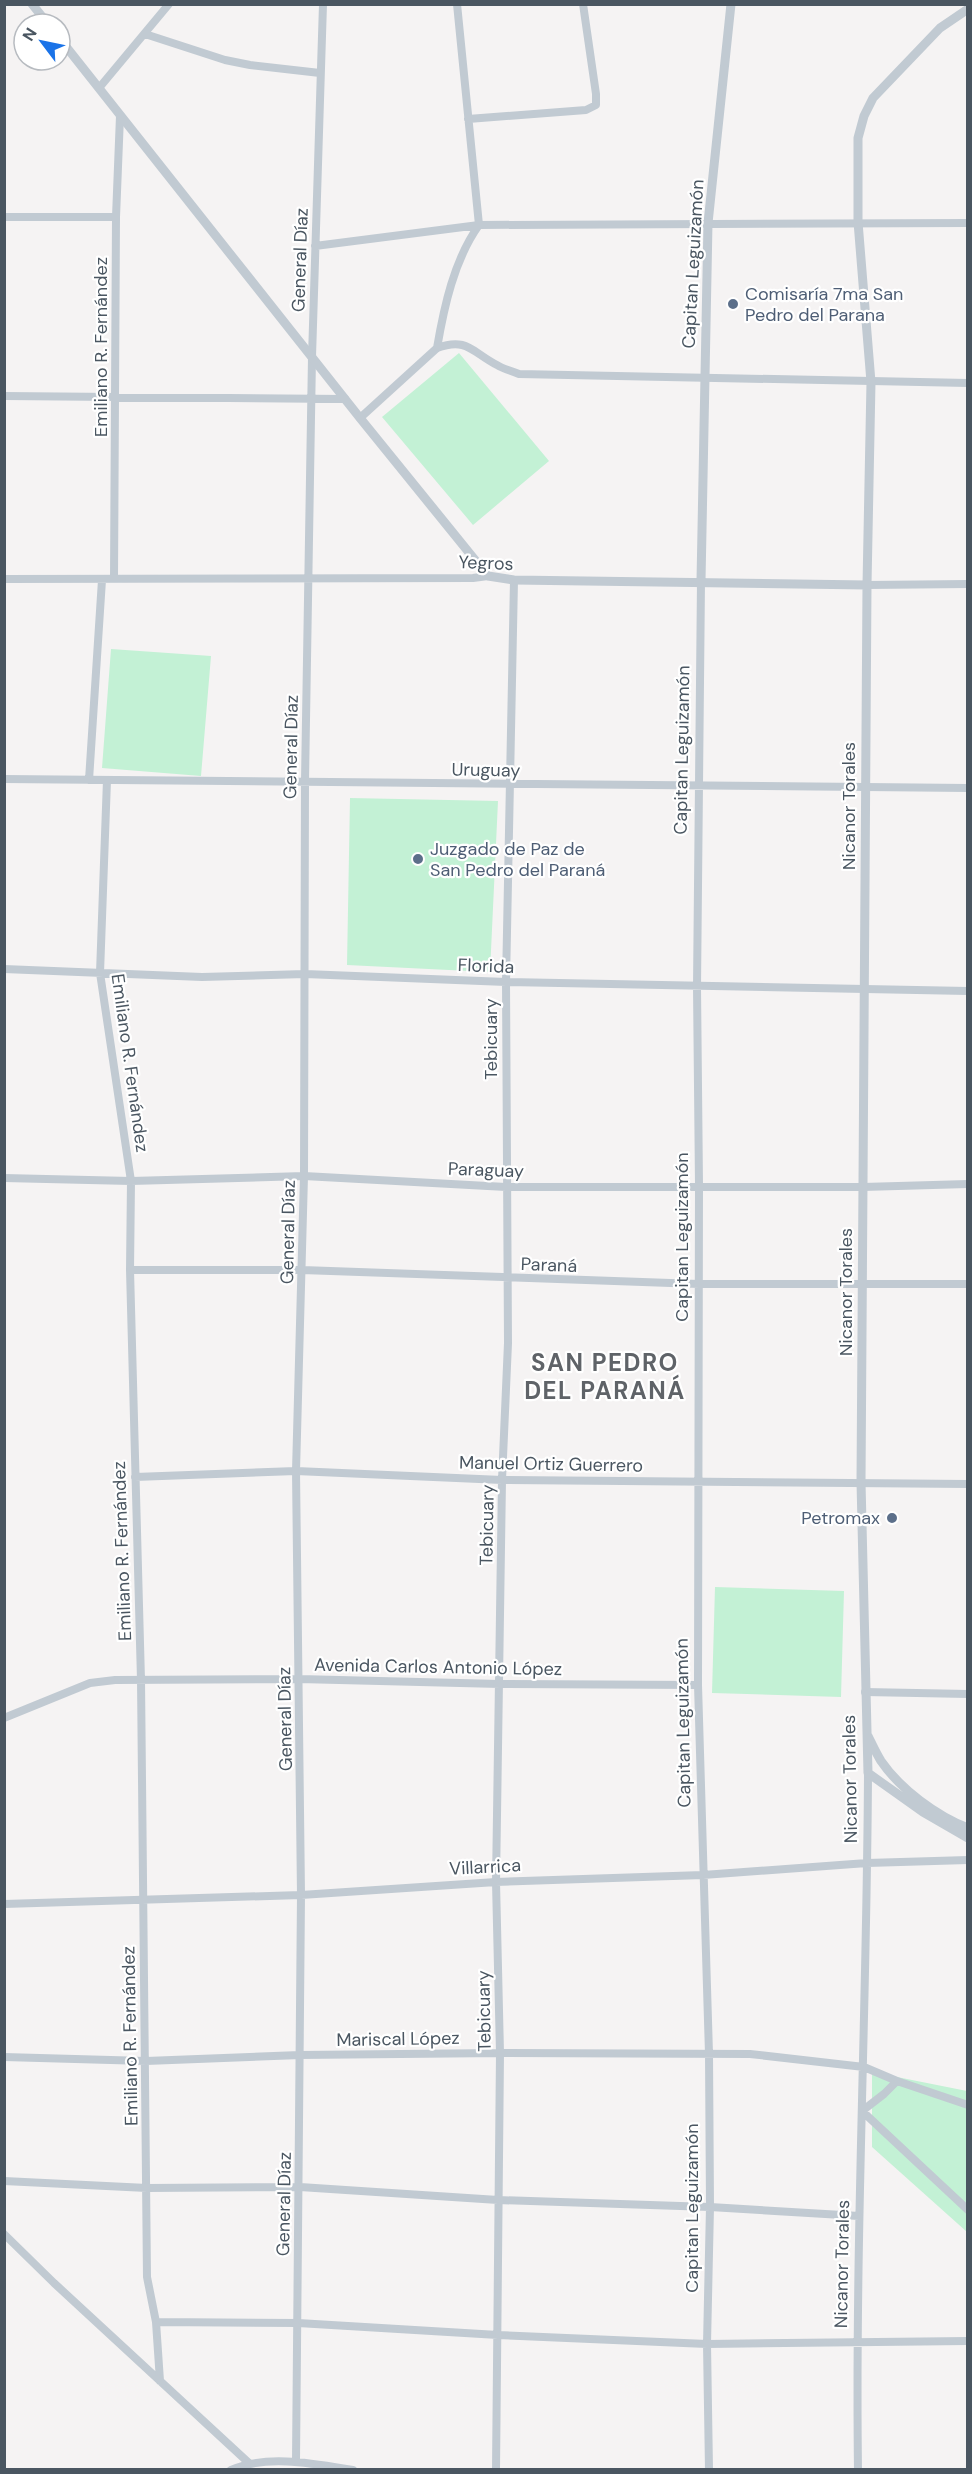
<svg xmlns="http://www.w3.org/2000/svg" width="972" height="2474" viewBox="0 0 972 2474" font-family="'DM Sans',sans-serif">
  <style>
    .green { fill: #c3f1d5 }
    .lines { fill: none; stroke-linecap: round; stroke-linejoin: round }
    .minor { stroke: #c1cad2; stroke-width: 8 }
    .tertiary { stroke: #c1cad2; stroke-width: 9 }
    .service-dot { fill: #5c6f8a; stroke: #fff; stroke-width: 2 }
    .labels { text-anchor: middle; dominant-baseline: central; stroke-width: 4.5; stroke-linejoin: round; paint-order: stroke }
    .street-label { font-size: 18px; fill: #4a5661; stroke: #fff }
    .service-label { font-size: 18px; fill: #4e5e75; stroke: #fff; text-anchor: start }
    .district-label { font-size: 24px; font-weight: bold; letter-spacing: 1.5px; fill: #5f6368; stroke: #fff }
  </style>
  <rect width="100%" height="100%" fill="#f5f3f3"/>
  <path class="green" d="M459 353 549 461 473 525 382 417Z
    M111 649 211 656 201 776 102 768Z
    M350 798 498 801 490 972 347 965Z
    M715 1587 844 1591 841 1697 712 1693Z
    M872 2072 967 2091V2232L872 2147Z"/>
  <g class="lines">
    <path class="minor" d="M145 34 225 60 250 65 320 73
      M99 88 169 4
      M468 119 586 110 596 105V94L583 4
      M4 217H116
      M315 246 479 225 968 223
      M437 348C444 307 454 260 479 225L457 4
      M4 396 345 399
      M360 418 437 348C467 337 472 352 497 365 503 369 512 371 519 374L968 383
      M4 579 473 578 488 576
      M114 579 116 217 120 116
      M701 581 697 987 699 1185 698 1685 709 2054 710 2207 707 2344 709 2470
      M867 585 968 584
      M4 779 968 788
      M89 780 102 580
      M107 780 100 973 131 1181 130 1270 141 1680 147 2277 156 2322 160 2381
      M4 969 202 977 305 974 506 982 968 991
      M4 1178 131 1181 304 1176 506 1187H863L968 1184
      M130 1270H302L699 1284H968
      M135 1477 296 1471 502 1480 968 1484
      M865 1692 968 1694
      M4 1718 90 1683 115 1680 299 1679 500 1684 698 1685
      M4 1904 301 1895 496 1882 703 1875 867 1863 968 1860
      M4 2057 146 2061 300 2055 500 2053 750 2054 864 2067 897 2081
      M968 2105 897 2081 884 2094 862 2111 968 2210
      M4 2181 147 2188 300 2187 498 2200 710 2207 859 2216
      M4 2234 54 2283 250 2464
      M156 2322 298 2323 498 2335 707 2344 968 2341
      M296 2461 301 1895 296 1471 304 1176 305 781 312 357 323 4
      M231 2470C266 2454 316 2464 353 2470
      M496 2470 500 2053 496 1882 502 1480 508 1343 506 982 514 580
      M858 2470C855 2237 867 2005 868 1773"/>
    <path class="tertiary" d="M32 4 48 24
      M968 9 940 28 873 98 864 116 858 138V222L871 382 867 585 861 1482 868 1773 923 1812 968 1838
      M60 39 360 418 488 576 514 580 867 585
      M701 581 708 223 731 4
      M868 1736C872 1744 876 1753 881 1761 900 1789 937 1816 968 1828"/>
  </g>
  <g class="service-dot">
    <circle cx="733" cy="304" r="6"/>
    <circle cx="418" cy="859" r="6"/>
    <circle cx="892" cy="1518" r="6"/>
  </g>
  <g class="labels">
    <g class="street-label">
      <text transform="translate(300 260) rotate(-88)">General Díaz</text>
      <text transform="translate(693 264) rotate(-87)">Capitan Leguizamón</text>
      <text transform="translate(101 347) rotate(-90)">Emiliano R. Fernández</text>
      <text transform="translate(486 563) rotate(2)">Yegros</text>
      <text transform="translate(291 747) rotate(-89)">General Díaz</text>
      <text transform="translate(682 750) rotate(-89)">Capitan Leguizamón</text>
      <text transform="translate(486 770) rotate(1)">Uruguay</text>
      <text transform="translate(849 806) rotate(-90)">Nicanor Torales</text>
      <text transform="translate(486 966) rotate(2)">Florida</text>
      <text transform="translate(491 1039) rotate(-90)">Tebicuary</text>
      <text transform="translate(130 1063) rotate(82)">Emiliano R. Fernández</text>
      <text transform="translate(486 1170) rotate(2)">Paraguay</text>
      <text transform="translate(288 1232) rotate(-89)">General Díaz</text>
      <text transform="translate(682 1237) rotate(-90)">Capitan Leguizamón</text>
      <text transform="translate(549 1265) rotate(2)">Paraná</text>
      <text transform="translate(846 1292) rotate(-90)">Nicanor Torales</text>
      <text transform="translate(551 1464) rotate(1)">Manuel Ortiz Guerrero</text>
      <text transform="translate(487 1525) rotate(-89)">Tebicuary</text>
      <text transform="translate(122 1551) rotate(-92)">Emiliano R. Fernández</text>
      <text transform="translate(438 1667) rotate(1)">Avenida Carlos Antonio López</text>
      <text transform="translate(285 1719) rotate(-91)">General Díaz</text>
      <text transform="translate(683 1723) rotate(-91)">Capitan Leguizamón</text>
      <text transform="translate(850 1779) rotate(-91)">Nicanor Torales</text>
      <text transform="translate(485 1867) rotate(-3)">Villarrica</text>
      <text transform="translate(484 2011) rotate(-91)">Tebicuary</text>
      <text transform="translate(130 2036) rotate(-91)">Emiliano R. Fernández</text>
      <text transform="translate(398 2039) rotate(-1)">Mariscal López</text>
      <text transform="translate(284 2204) rotate(-89)">General Díaz</text>
      <text transform="translate(692 2208) rotate(-90)">Capitan Leguizamón</text>
      <text transform="translate(842 2264) rotate(-89)">Nicanor Torales</text>
    </g>
    <g class="service-label">
      <text x="745" y="294">Comisaría 7ma San<tspan x="745" dy="21">Pedro del Parana</tspan></text>
      <text x="430" y="849">Juzgado de Paz de<tspan x="430" dy="21">San Pedro del Paraná</tspan></text>
      <text x="880" y="1518" text-anchor="end">Petromax</text>
    </g>
    <g class="district-label">
      <text x="605" y="1362">SAN PEDRO<tspan x="605" dy="28">DEL PARANÁ</tspan></text>
    </g>
  </g>
  <rect width="972" height="2474" fill="none" stroke="#4a5661" stroke-width="12"/>
  <g transform="translate(42 42) rotate(302)"><circle r="28" fill="#ffffff" stroke="#b7bbc0" stroke-width="1.5"/>
  <path d="M0-4.5L10 22L0 15L-10 22Z" fill="#1a73e8"/>
  <text y="-9" font-size="16" font-weight="bold" text-anchor="middle" fill="#4a5661">N</text>
  </g>
</svg>
